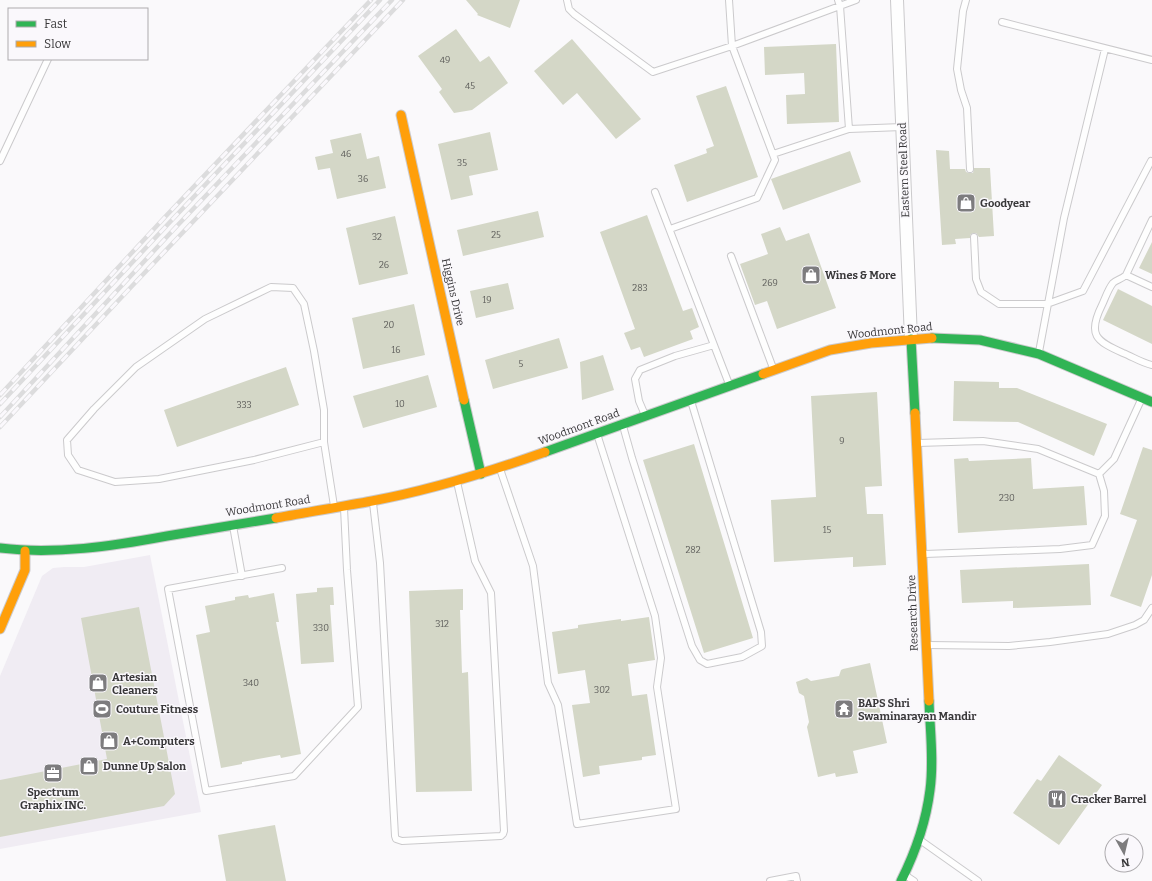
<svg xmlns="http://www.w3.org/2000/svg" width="1152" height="881" viewBox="0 0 1152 881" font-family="Bitter,serif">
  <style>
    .built { fill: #f0ecf3 }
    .building { fill: #d4d7c7 }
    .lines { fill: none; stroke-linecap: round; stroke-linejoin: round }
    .lane-casing { stroke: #cbcacc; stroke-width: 8 }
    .street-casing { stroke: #cbcacc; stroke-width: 14 }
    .fast-casing { stroke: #cbcacc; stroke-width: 11 }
    .slow-casing { stroke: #cbcacc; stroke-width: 11 }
    .lane { stroke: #fefefe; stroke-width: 6 }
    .street { stroke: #fefefe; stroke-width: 12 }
    .fast { stroke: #30b455; stroke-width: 9 }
    .slow { stroke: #ff9f0a; stroke-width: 9 }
    .rail-casing { stroke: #dcdcdd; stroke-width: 4.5 }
    .rail { stroke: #faf8fc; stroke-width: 3; stroke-dasharray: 9; stroke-linecap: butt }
    .labels { text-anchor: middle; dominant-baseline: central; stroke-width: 3; stroke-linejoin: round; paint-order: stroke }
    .number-label { font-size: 9px; fill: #60605d }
    .street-label { font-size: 11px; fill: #39383a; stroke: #faf8fc }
    .poi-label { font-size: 11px; font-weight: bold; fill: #39383a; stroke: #faf8fc; text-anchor: start }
  </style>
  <rect width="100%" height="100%" fill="#faf9fb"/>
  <path class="built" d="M150 555 201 812 0 849V676L42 576 53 568 64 567H84Z"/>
  <path class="building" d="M466 0H520L510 28 477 15 478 14Z
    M456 29 480 62 489 56 508 83 472 110 454 113 439 92 442 89 418 56Z
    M572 39 641 119 616 139 577 93 563 105 534 71Z
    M836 44 839 122 787 124 786 95 805 94 804 73 765 75 764 47Z
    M726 86 758 177 687 202 674 165 707 153 706 149 714 146 696 96Z
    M490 132 498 170 469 176 473 195 451 200 438 144Z
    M361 133 367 159 379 156 386 188 337 199 330 168 318 170 315 157 333 153 330 140Z
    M936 150 949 151 950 169H965L966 172 970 173H973L974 168H990L994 236 979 237 976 233H973L970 235V238L955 239 956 244 942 245Z
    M850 151 861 182 783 210 771 179Z
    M538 211 544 237 463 256 457 230Z
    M647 215 683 311 692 308 699 327 690 331 693 339 644 357 640 347 631 350 624 333 635 329 600 232Z
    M395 216 408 274 359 285 346 228Z
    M780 227 786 241 809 233 836 308 777 329 767 301 755 305 740 264 768 254 761 234Z
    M1152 242V274L1139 268Z
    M508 283 514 309 476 318 470 291Z
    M1118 289 1152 306V344L1103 320Z
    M414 304 425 355 363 369 352 318Z
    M559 338 568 368 493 389 485 360Z
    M603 355 614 390 582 400 580 362Z
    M286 367 299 405 177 447 164 410Z
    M428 375 437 407 363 428 353 396Z
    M954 381 999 382V388H1017L1107 424 1094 456 1018 422 953 421Z
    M877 392 882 486 865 487 867 514H883L886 565 853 567V557L774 562 771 500 816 497 811 396Z
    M694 444 753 638 704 653 643 460Z
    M1143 447 1152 450V575L1141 607 1110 596 1137 520 1120 514Z
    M968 458 969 461 1031 458 1033 489 1084 486 1087 525 958 533 954 459Z
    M1089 564 1091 605 1013 608V601L962 603 960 570Z
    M333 587 334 605H330L334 662 301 664 296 594 317 592V588Z
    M463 589V610H460L462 673 468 672 472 791 416 792 409 591Z
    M274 593 279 622H276L301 754 281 758 280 755 242 762V764L221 768 196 635 210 632 205 606 235 600V597L248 595 249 598Z
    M139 607 175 794 164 806 0 837V780L107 759 81 618Z
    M649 617 655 660 628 664 632 696 647 694 656 755 642 757V760L599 766 600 774 583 777 572 705 590 703 585 670 558 674 552 632 578 628V625L621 619V621Z
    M870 663 887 743 853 751 858 773 836 777 835 773 818 777 807 727 809 722 804 696 799 693 796 682 807 678 811 681 839 676 841 670 843 669Z
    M1059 755 1102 785 1059 845 1013 813 1037 779 1041 781Z
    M275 825 286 881H226L218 835Z"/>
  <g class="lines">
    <defs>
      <path id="lane" d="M567 0 569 9 574 14 653 72 732 46 856 0
        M838 0 840 6 849 129
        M966 0 963 11 957 69 961 90 967 108 970 169
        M1002 22 1152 60
        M773 154 849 129 902 127
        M0 161 48 59
        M655 192 729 384
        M1152 220 1126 275C1122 279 1116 280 1113 283 1108 289 1105 299 1102 305 1087 335 1096 341 1123 353 1133 357 1142 363 1152 365
        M670 229 757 198 775 160 732 46 729 0
        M974 237 976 279 981 292 999 304H1047L1083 291 1151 161 1152 162
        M731 256 773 368
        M1126 275 1152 287
        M1039 352 1064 218 1105 49
        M645 415 639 401 635 379 640 370 675 356 714 345
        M623 426 632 458 692 646 700 660 707 664 742 657 762 646 761 632 691 401
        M324 442 254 460 159 479 115 482 78 470 68 455 67 440 94 409 136 367 205 319 271 287 293 288 304 304 314 351 324 410V442L334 506
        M918 443 983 441 1038 449 1099 474 1114 459 1141 400
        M500 469 533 566 548 683 558 705 577 824 676 809 657 687 661 658 655 616 597 434
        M373 503 380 563 395 836 396 839 402 841 501 836 503 834 504 831 491 593 475 561 457 482
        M233 526 242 576
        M925 554 1060 549 1092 545 1105 516 1104 491 1099 474
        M282 568 168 589 206 791 294 776 358 707 347 570 344 508
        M928 645 1009 646 1050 642 1108 634 1135 625 1144 620 1152 608
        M920 840 978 881
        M905 875 914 881
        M770 881 796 876 797 881"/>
      <path id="street" d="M897 0 911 339"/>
      <path id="fast" d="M932 338 980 340 1039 354 1152 402
        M911 339 915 413
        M464 400 481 474
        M545 452 763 374
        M0 548C55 555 113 546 167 536 204 530 240 524 276 518
        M901 881C915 853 926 822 930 790 934 761 930 730 929 701"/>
      <path id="slow" d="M401 115 464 400
        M763 374 830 350 871 343 932 338
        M915 413 929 701
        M276 518C308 512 340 507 372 501 431 490 489 472 545 452
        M0 629 25 570V551"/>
    </defs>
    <use href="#lane" class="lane-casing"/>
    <use href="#street" class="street-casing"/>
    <use href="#fast" class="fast-casing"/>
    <use href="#slow" class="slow-casing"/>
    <use href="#lane" class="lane"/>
    <use href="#street" class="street"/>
    <use href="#fast" class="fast"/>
    <use href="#slow" class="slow"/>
    <defs>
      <path id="rail" d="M0 395 165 217 371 0
        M0 404 170 222 380 0
        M0 417 176 227 392 0
        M0 427 133 285 403 0"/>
    </defs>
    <use href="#rail" class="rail-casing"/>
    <use href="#rail" class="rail"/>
  </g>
  <defs>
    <symbol id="shop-square" viewBox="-11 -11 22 22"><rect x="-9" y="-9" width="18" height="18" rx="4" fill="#7d7c7e" stroke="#faf8fc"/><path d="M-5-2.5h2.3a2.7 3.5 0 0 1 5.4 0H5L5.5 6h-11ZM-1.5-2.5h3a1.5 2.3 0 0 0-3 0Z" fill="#fff"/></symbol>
    <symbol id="stadium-square" viewBox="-11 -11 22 22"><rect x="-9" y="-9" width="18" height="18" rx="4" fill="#7d7c7e" stroke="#faf8fc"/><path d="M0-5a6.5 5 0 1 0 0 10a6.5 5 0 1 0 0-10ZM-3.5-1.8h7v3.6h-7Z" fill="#fff"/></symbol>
    <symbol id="temple-square" viewBox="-11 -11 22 22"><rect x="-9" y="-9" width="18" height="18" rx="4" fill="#7d7c7e" stroke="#faf8fc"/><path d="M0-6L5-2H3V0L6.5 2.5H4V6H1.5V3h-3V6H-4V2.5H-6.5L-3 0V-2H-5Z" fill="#fff"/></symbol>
    <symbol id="office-square" viewBox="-11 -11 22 22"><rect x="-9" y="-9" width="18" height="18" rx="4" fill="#7d7c7e" stroke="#faf8fc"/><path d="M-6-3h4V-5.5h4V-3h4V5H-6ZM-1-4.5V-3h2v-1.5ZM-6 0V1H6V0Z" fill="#fff"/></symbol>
    <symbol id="restaurant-square" viewBox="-11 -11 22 22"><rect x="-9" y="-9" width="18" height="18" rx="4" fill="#7d7c7e" stroke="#faf8fc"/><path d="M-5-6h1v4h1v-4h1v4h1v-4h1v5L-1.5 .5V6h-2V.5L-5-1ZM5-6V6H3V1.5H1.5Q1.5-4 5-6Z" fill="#fff"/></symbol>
  </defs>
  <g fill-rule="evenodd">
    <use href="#shop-square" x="955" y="192" width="22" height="22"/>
    <use href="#shop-square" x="800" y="264" width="22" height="22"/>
    <use href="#shop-square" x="87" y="672" width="22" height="22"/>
    <use href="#stadium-square" x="91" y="698" width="22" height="22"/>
    <use href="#temple-square" x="833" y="698" width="22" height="22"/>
    <use href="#shop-square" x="98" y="730" width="22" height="22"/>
    <use href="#shop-square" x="78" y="755" width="22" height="22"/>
    <use href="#office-square" x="42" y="762" width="22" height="22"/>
    <use href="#restaurant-square" x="1046" y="788" width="22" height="22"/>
  </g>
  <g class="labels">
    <g class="number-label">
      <text x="445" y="60">49</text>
      <text x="470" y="86">45</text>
      <text x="346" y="154">46</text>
      <text x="462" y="163">35</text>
      <text x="363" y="179">36</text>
      <text x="496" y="235">25</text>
      <text x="377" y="237">32</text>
      <text x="384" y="265">26</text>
      <text x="770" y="283">269</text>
      <text x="640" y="288">283</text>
      <text x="487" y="300">19</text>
      <text x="389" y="325">20</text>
      <text x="396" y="350">16</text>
      <text x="521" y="364">5</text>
      <text x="400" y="404">10</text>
      <text x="244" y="405">333</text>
      <text x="842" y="441">9</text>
      <text x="1007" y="498">230</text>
      <text x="827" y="530">15</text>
      <text x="693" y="550">282</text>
      <text x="442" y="624">312</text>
      <text x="321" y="628">330</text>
      <text x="251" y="683">340</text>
      <text x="602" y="690">302</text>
    </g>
    <g class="street-label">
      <text transform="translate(904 170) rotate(-92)">Eastern Steel Road</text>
      <text transform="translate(453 292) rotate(77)">Higgins Drive</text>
      <text transform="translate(890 331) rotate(-6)">Woodmont Road</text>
      <text transform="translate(579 427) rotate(-20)">Woodmont Road</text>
      <text transform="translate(268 506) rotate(-9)">Woodmont Road</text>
      <text transform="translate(913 613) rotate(-92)">Research Drive</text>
    </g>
    <g class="poi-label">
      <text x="980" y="203">Goodyear</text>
      <text x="825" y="275">Wines &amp; More</text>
      <text x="112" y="677">Artesian<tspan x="112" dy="13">Cleaners</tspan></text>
      <text x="858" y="703">BAPS Shri<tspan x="858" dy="13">Swaminarayan Mandir</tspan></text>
      <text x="116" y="709">Couture Fitness</text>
      <text x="123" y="741">A+Computers</text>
      <text x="103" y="766">Dunne Up Salon</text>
      <text x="53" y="792" text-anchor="middle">Spectrum<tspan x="53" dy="13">Graphix INC.</tspan></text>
      <text x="1071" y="799">Cracker Barrel</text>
    </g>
  </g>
  <rect x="8" y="8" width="140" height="52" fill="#faf8fc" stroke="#adabae"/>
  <rect x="16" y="21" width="20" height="6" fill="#30b455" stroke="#adabae"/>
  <text x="44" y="28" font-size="12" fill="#39383a">Fast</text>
  <rect x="16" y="41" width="20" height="6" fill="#ff9f0a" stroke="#adabae"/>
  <text x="44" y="48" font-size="12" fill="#39383a">Slow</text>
  <g transform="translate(1124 853) rotate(172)"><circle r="19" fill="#faf8fc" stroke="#adabae"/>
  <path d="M0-3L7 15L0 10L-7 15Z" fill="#7d7c7e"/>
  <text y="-6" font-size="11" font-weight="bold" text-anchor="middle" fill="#39383a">N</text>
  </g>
</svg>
